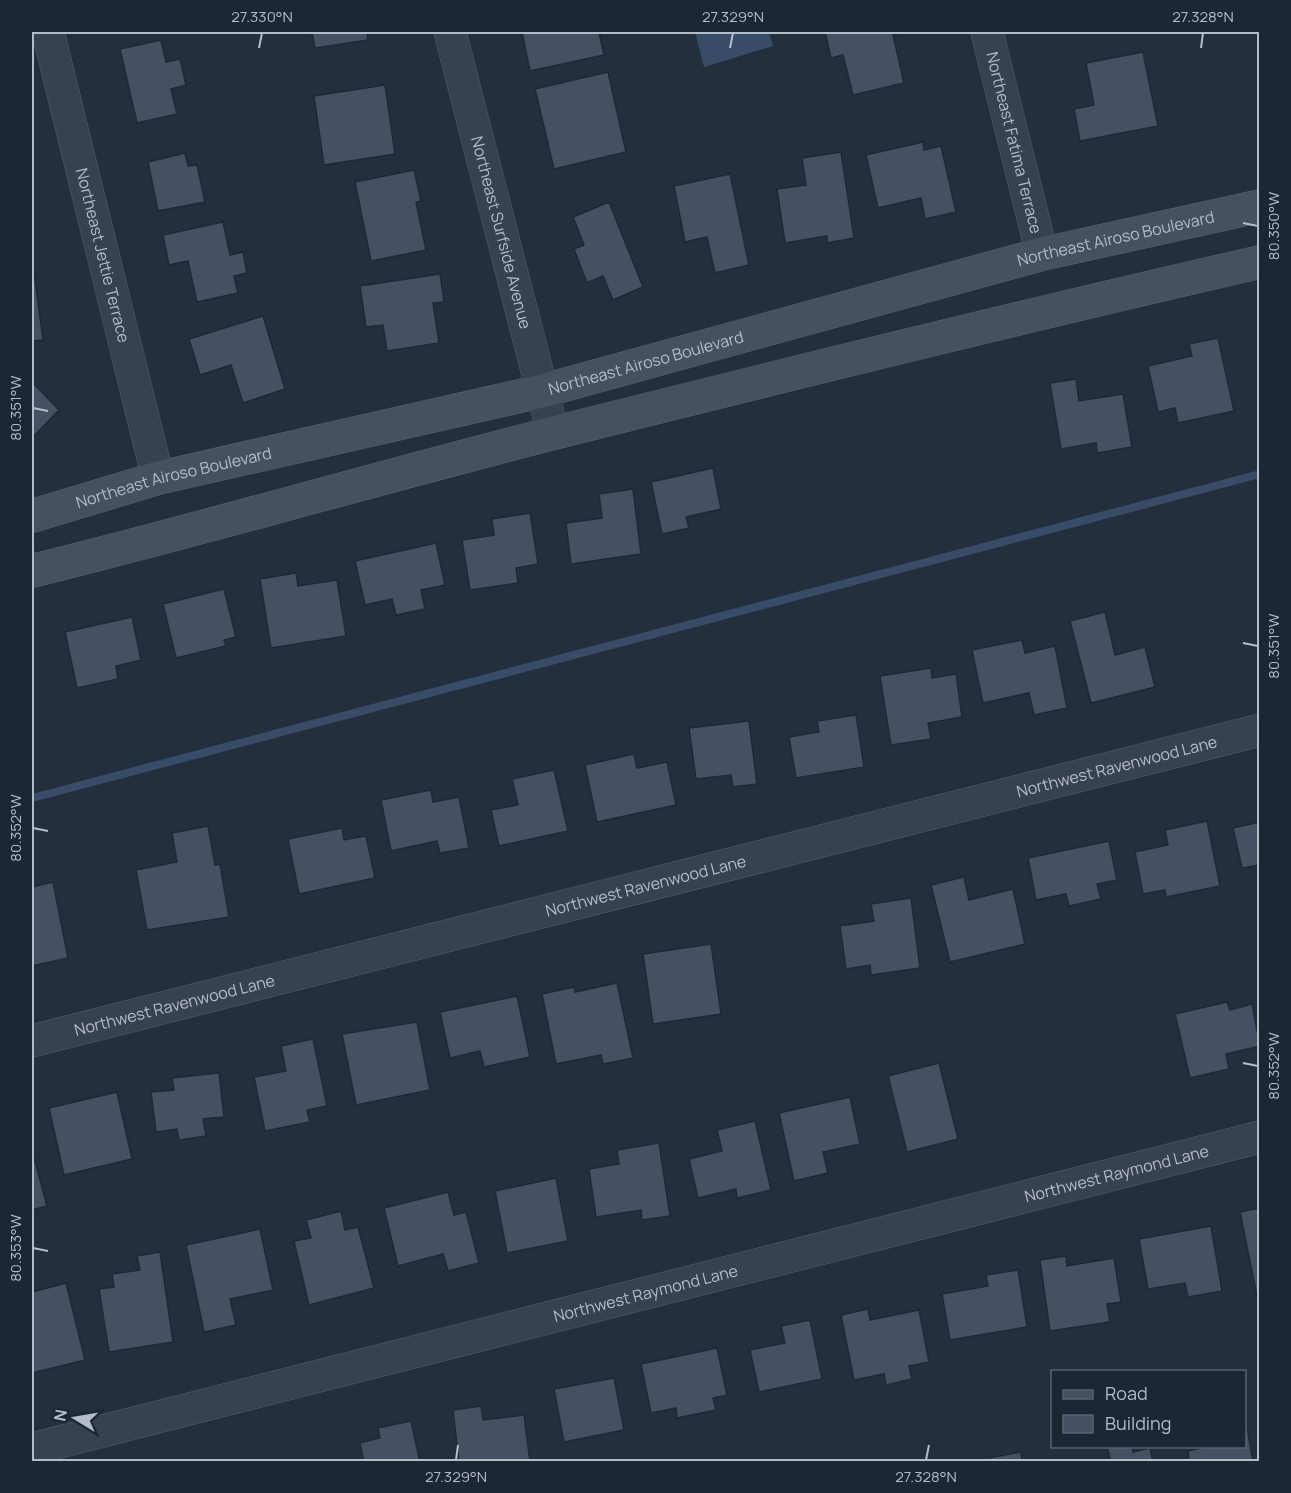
<svg xmlns="http://www.w3.org/2000/svg" width="1291" height="1493" viewBox="0 0 1291 1493" font-family="Manrope,sans-serif">
  <style>
    .water { fill: #394c67 }
    .lines { fill: none; stroke-linecap: round; stroke-linejoin: round }
    .stream { stroke: #394c67; stroke-width: 8 }
    .building { fill: #455162; stroke: #1f2835; stroke-width: 1.5 }
    .street-casing { stroke: #565f6c; stroke-width: 33 }
    .secondary-casing { stroke: #565f6c; stroke-width: 34 }
    .street { stroke: #38414e; stroke-width: 32 }
    .secondary { stroke: #465061; stroke-width: 33 }
    .ticks { fill: none; stroke: #b4bcc9; stroke-width: 2 }
    .labels { text-anchor: middle; dominant-baseline: central; stroke-width: 4.5; stroke-linejoin: round; paint-order: stroke }
    .street-label { font-size: 16px; fill: #b4bcc9; stroke: #1d2633 }
    .neatline { fill: none; stroke: #b4bcc9; stroke-width: 2 }
    .ticks-label { font-size: 15px; text-anchor: middle; fill: #b4bcc9 }
  </style>
  <rect width="100%" height="100%" fill="#242f3e"/>
  <path class="water" d="M695 32H769L773 46 704 67Z"/>
  <g class="lines">
    <path class="stream" d="M32 798 1260 474"/>
  </g>
  <path class="building" d="M312 32H367L368 40 315 48Z
    M522 32H599L604 55 530 71Z
    M825 32H901L893 35 904 83 853 95 843 55 831 58Z
    M161 40 166 62 180 59 186 85 171 89 177 114 137 123 120 49Z
    M1143 52 1158 126 1080 141 1074 109 1094 105 1086 63Z
    M608 72 626 152 554 169 535 89Z
    M385 85 395 154 324 165 314 96Z
    M923 142 924 150 941 146 956 212 925 219 921 198 878 208 866 155Z
    M841 152 854 238 827 243V236L785 243 777 189 806 185 802 158Z
    M185 153 188 166 197 165 205 202 158 211 148 162Z
    M414 170 421 201 416 202 426 250 371 261 355 182Z
    M730 174 749 265 715 273 707 237 685 242 674 186Z
    M609 202 643 287 613 300 603 276 587 283 574 249 584 245 573 217Z
    M223 222 230 255 243 252 247 273 234 276 238 293 197 302 188 261 169 265 163 235Z
    M34 272 43 340 32 341V273Z
    M440 274 444 302 433 303 439 343 387 351 383 325 366 327 360 286Z
    M263 316 285 389 243 403 231 365 200 375 189 339Z
    M1218 338 1234 411 1178 423 1175 408 1158 412 1148 366 1192 356 1189 344Z
    M1076 379 1079 401 1123 394 1132 447 1097 453 1096 443 1061 449 1050 383Z
    M32 382 59 410 32 438Z
    M713 468 721 509 686 517 689 528 662 534 651 482Z
    M633 489 641 554 571 564 566 523 602 518 599 494Z
    M530 513 538 564 516 568 518 583 470 590 462 540 494 535 492 519Z
    M436 543 445 585 421 590 425 609 396 615 392 599 365 605 355 561Z
    M296 573 298 586 337 580 346 636 271 648 260 579Z
    M224 589 236 637 224 640 226 646 176 658 163 604Z
    M1105 612 1115 655 1145 647 1155 687 1091 703 1070 621Z
    M132 617 141 660 116 666 118 679 77 688 65 632Z
    M1022 640 1025 653 1055 646 1067 708 1034 715 1029 693 983 703 972 650Z
    M931 668 932 678 956 674 962 717 928 723 931 739 891 745 880 676Z
    M856 715 864 767 796 778 789 737 819 732 817 721Z
    M749 721 757 784 733 787 731 775 696 779 689 728Z
    M634 754 637 768 667 762 676 805 597 822 585 765Z
    M554 770 568 831 499 846 491 810 518 805 512 779Z
    M431 790 433 802 459 797 469 848 440 853 437 841 391 851 381 800Z
    M1207 821 1220 886 1166 897 1165 890 1143 894 1135 852 1168 845 1165 830Z
    M1260 822V865L1242 868 1233 828Z
    M208 826 215 865 220 864 229 917 147 930 136 870 177 862 172 833Z
    M342 828 344 840 366 836 375 878 299 894 288 839Z
    M1109 841 1117 880 1097 884 1101 899 1069 906 1066 894 1036 900 1028 858Z
    M964 877 969 900 1013 889 1025 944 950 962 931 885Z
    M53 882 68 958 32 966V887Z
    M911 898 920 968 871 975 870 965 846 969 840 926 874 921 871 904Z
    M711 944 721 1014 653 1024 643 954Z
    M617 983 633 1058 603 1064 601 1055 556 1064 542 994 574 987 575 992Z
    M517 996 530 1057 484 1067 480 1051 450 1058 440 1012Z
    M1227 1002 1230 1010 1252 1004 1260 1046 1226 1054 1229 1069 1190 1078 1175 1014Z
    M417 1022 430 1090 356 1105 342 1034Z
    M313 1039 327 1106 307 1110 310 1122 265 1131 254 1077 286 1071 281 1046Z
    M939 1063 958 1139 907 1152 888 1076Z
    M219 1073 224 1117 203 1119 206 1136 179 1140 177 1129 156 1132 151 1092 174 1090 172 1078Z
    M117 1092 132 1159 64 1175 49 1108Z
    M850 1097 860 1144 823 1152 828 1173 794 1181 779 1113Z
    M755 1121 771 1190 737 1198 736 1189 698 1198 689 1159 722 1151 717 1130Z
    M659 1143 670 1216 642 1220 641 1210 596 1217 589 1169 619 1164 617 1150Z
    M32 1150 47 1206 32 1210Z
    M556 1178 568 1241 507 1253 495 1191Z
    M448 1192 454 1215 466 1212 479 1263 448 1271 443 1254 398 1266 384 1208Z
    M1260 1208V1295L1257 1296 1240 1212Z
    M341 1211 345 1230 358 1227 374 1288 309 1305 294 1241 311 1238 306 1220Z
    M1211 1226 1222 1291 1188 1297 1185 1283 1148 1289 1139 1239Z
    M260 1229 273 1290 230 1299 236 1325 204 1332 186 1245Z
    M160 1252 173 1342 109 1352 99 1289 114 1287 112 1274 140 1270 137 1256Z
    M1066 1256 1067 1266 1114 1258 1121 1302 1107 1304 1110 1322 1050 1331 1040 1260Z
    M1018 1270 1027 1327 950 1340 942 1294 988 1286 986 1275Z
    M66 1283 85 1360 32 1373V1292Z
    M868 1309 870 1320 919 1310 929 1362 909 1366 912 1379 886 1385 884 1374 854 1380 841 1315Z
    M810 1320 822 1379 759 1392 750 1350 785 1343 781 1326Z
    M717 1348 727 1395 713 1398 716 1410 677 1418 676 1408 651 1413 641 1364Z
    M614 1378 624 1430 564 1442 554 1389Z
    M481 1406 483 1420 524 1415 530 1462H459L453 1410Z
    M411 1421 420 1462H364L360 1443 380 1438 378 1428Z
    M1247 1427 1253 1462H1189L1188 1451 1209 1446H1244V1428Z
    M1107 1446H1132L1133 1452 1150 1448 1153 1462H1094L1110 1458Z
    M1021 1452 1022 1462H989V1458Z"/>
  <g class="lines">
    <defs>
      <g id="street">
        <path id="s1" d="M48 32 158 478"/>
        <path id="s2" d="M450 32 553 433"/>
        <path id="s3" d="M987 32 1042 254"/>
        <path id="s4" d="M32 1041 1260 730"/>
        <path id="s5" d="M32 1449 1260 1137"/>
      </g>
      <g id="secondary">
        <path id="s6" d="M32 516 158 478 542 391 1042 254 1260 206"/>
        <path d="M32 571C207 528 380 477 554 433 789 374 1024 316 1260 262"/>
      </g>
    </defs>
    <use href="#street" class="street-casing"/>
    <use href="#secondary" class="secondary-casing"/>
    <use href="#street" class="street"/>
    <use href="#secondary" class="secondary"/>
  </g>
  <path class="ticks" d="M259 48 262 33M730 48 733 33M1201 48 1203 33M1243 223 1258 226M33 408 48 411M1243 643 1258 646M33 828 48 831M1243 1063 1258 1066M33 1248 48 1251M456 1460 458 1445M926 1460 929 1445"/>
  <g class="labels">
    <g class="street-label">
      <text stroke="none"><textPath href="#s3" startOffset="114">Northeast Fatima Terrace</textPath></text>
      <text stroke="none"><textPath href="#s2" startOffset="207">Northeast Surfside Avenue</textPath></text>
      <text stroke="none"><textPath href="#s6" startOffset="1119">Northeast Airoso Boulevard</textPath></text>
      <text stroke="none"><textPath href="#s1" startOffset="230">Northeast Jettie Terrace</textPath></text>
      <text stroke="none"><textPath href="#s6" startOffset="633">Northeast Airoso Boulevard</textPath></text>
      <text stroke="none"><textPath href="#s6" startOffset="147">Northeast Airoso Boulevard</textPath></text>
      <text stroke="none"><textPath href="#s4" startOffset="1119">Northwest Ravenwood Lane</textPath></text>
      <text stroke="none"><textPath href="#s4" startOffset="633">Northwest Ravenwood Lane</textPath></text>
      <text stroke="none"><textPath href="#s4" startOffset="147">Northwest Ravenwood Lane</textPath></text>
      <text stroke="none"><textPath href="#s5" startOffset="1119">Northwest Raymond Lane</textPath></text>
      <text stroke="none"><textPath href="#s5" startOffset="633">Northwest Raymond Lane</textPath></text>
    </g>
  </g>
  <rect width="1291" height="1493" fill="none" stroke="#1d2633" stroke-width="66"/>
  <rect x="1051" y="1370" width="195" height="78" fill="#1d2633" stroke="#59626f" stroke-width="1.5"/>
  <rect x="1063" y="1390" width="30" height="9" fill="#465061" stroke="#59626f" stroke-width="1.5"/>
  <text x="1105" y="1400" font-size="18" fill="#b4bcc9">Road</text>
  <rect x="1063" y="1415" width="30" height="18" fill="#455162" stroke="#59626f" stroke-width="1.5"/>
  <text x="1105" y="1430" font-size="18" fill="#b4bcc9">Building</text>
  <g transform="translate(75 1418) rotate(281)" stroke="#1d2633" stroke-width="4.5" paint-order="stroke">
  <path d="M0-4.5L10 22L0 15L-10 22Z" fill="#b4bcc9"/>
  <text y="-9" font-size="16" font-weight="bold" text-anchor="middle" fill="#b4bcc9">N</text>
  </g>
  <rect x="33" y="33" width="1225" height="1427" class="neatline"/>
  <g class="ticks-label">
    <text x="262" y="22">27.330°N</text>
    <text x="733" y="22">27.329°N</text>
    <text x="1203" y="22">27.328°N</text>
    <text transform="translate(1274 226) rotate(-90)" y="5">80.350°W</text>
    <text transform="translate(16 408) rotate(-90)" y="5">80.351°W</text>
    <text transform="translate(1274 646) rotate(-90)" y="5">80.351°W</text>
    <text transform="translate(16 828) rotate(-90)" y="5">80.352°W</text>
    <text transform="translate(1274 1066) rotate(-90)" y="5">80.352°W</text>
    <text transform="translate(16 1248) rotate(-90)" y="5">80.353°W</text>
    <text x="456" y="1482">27.329°N</text>
    <text x="926" y="1482">27.328°N</text>
  </g>
</svg>
